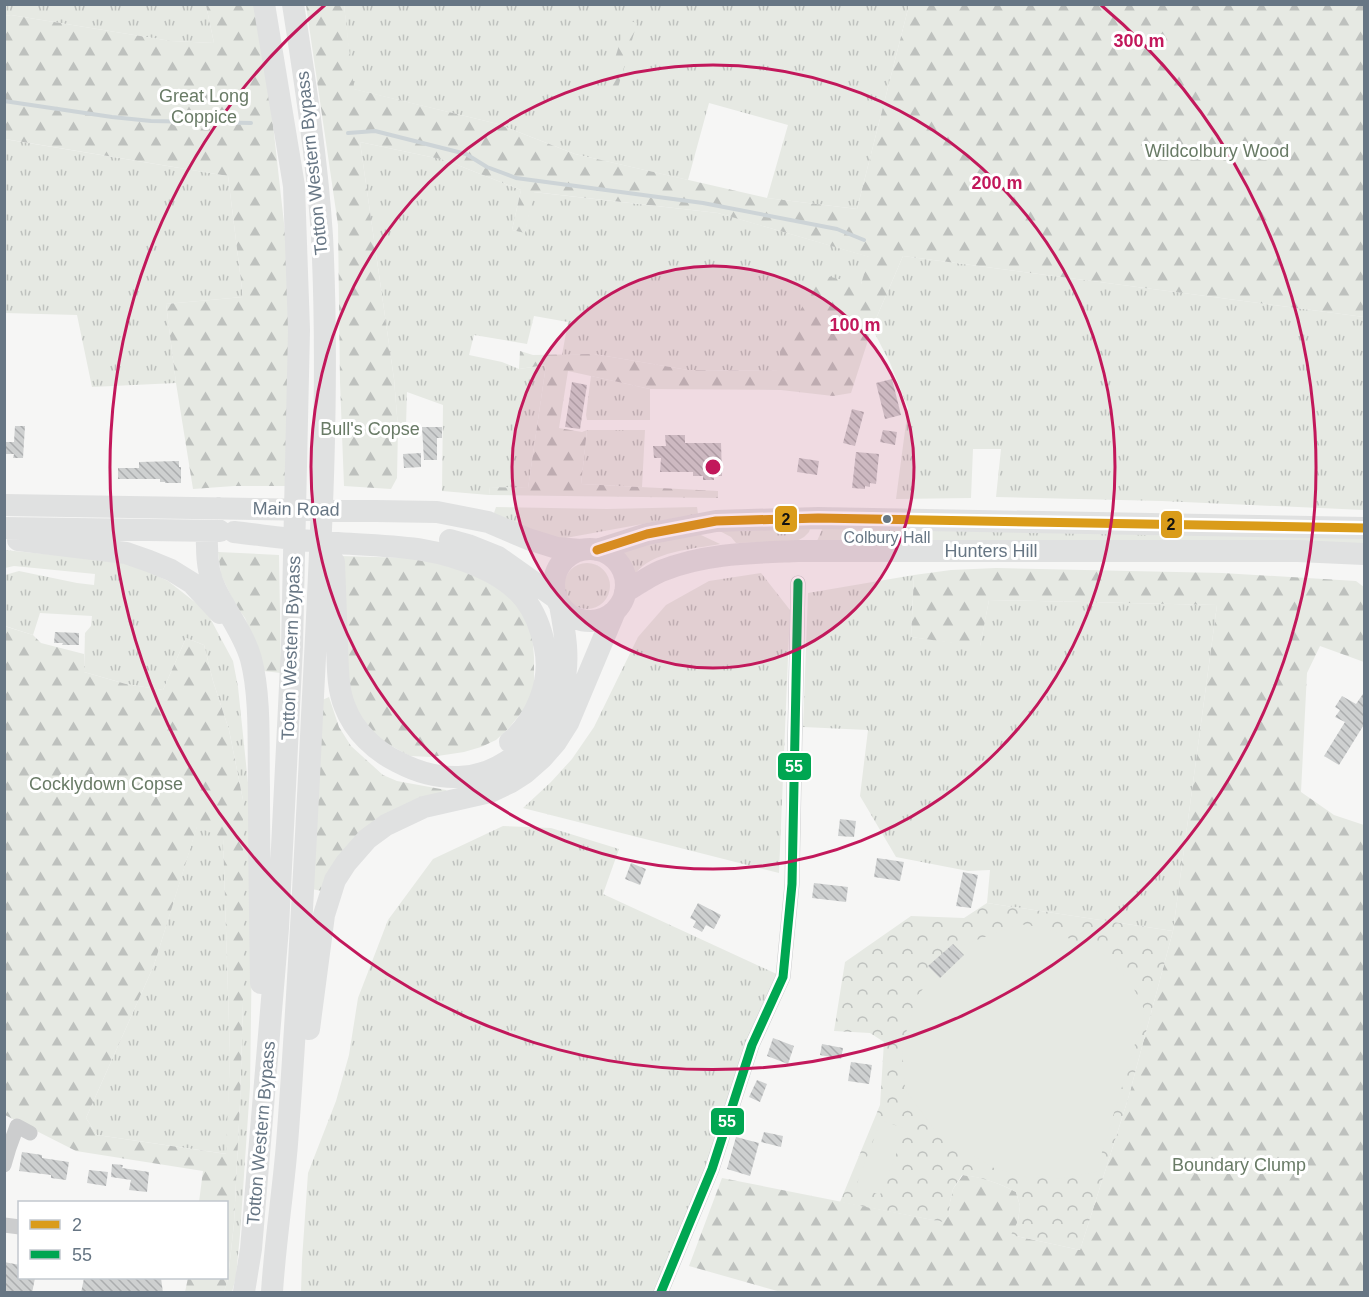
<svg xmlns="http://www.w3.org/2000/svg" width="1369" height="1297" viewBox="0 0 1369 1297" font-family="Arial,sans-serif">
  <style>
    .grass { fill: url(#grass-tufts) }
    .forest { fill: url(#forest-firs); fill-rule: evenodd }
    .park { fill: url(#park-crowns) }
    .pitch { fill: #e6e9e3 }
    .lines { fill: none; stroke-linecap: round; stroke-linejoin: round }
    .stream { stroke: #cdd4d7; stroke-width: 4 }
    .building { fill: url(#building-back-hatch) }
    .street { stroke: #cccdce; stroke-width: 15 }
    .primary { stroke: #e0e1e1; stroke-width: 22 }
    .bus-1-casing { stroke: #fff; stroke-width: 14 }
    .bus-2-casing { stroke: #fff; stroke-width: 14 }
    .bus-1 { stroke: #da9c1a; stroke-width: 9 }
    .bus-2 { stroke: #00a651; stroke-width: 9 }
    .ring { fill: none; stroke: #c2185b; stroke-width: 3 }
    .bus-dot { fill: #677684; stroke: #fff; stroke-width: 2 }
    .labels { text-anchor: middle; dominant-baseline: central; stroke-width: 6; stroke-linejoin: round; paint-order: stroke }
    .bus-label { font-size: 16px; fill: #677684; stroke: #fff }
    .park-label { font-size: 18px; fill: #697b66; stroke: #fff }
    .street-label { font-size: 18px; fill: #677684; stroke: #fff }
    .centre { fill: #c2185b; stroke: #fff; stroke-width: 3 }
    .ring-label { font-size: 18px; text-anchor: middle; font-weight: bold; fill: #c2185b; stroke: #fff; stroke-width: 6; stroke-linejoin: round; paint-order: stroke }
    .line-badge { stroke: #fff; stroke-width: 2 }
    .badge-label { font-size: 16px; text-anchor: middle; font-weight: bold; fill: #fff }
    .pale-badge-label { font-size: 16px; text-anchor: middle; font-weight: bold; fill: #111 }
  </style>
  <defs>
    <pattern id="grass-tufts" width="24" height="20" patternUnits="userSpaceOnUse" patternTransform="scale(1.5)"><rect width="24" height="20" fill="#e6e9e3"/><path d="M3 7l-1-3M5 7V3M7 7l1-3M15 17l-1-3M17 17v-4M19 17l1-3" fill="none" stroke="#bec1be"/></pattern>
    <pattern id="forest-firs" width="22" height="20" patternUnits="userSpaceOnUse" patternTransform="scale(1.5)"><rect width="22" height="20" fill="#e6e9e3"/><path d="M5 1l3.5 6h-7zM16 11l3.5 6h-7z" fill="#bec1be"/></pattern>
    <pattern id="park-crowns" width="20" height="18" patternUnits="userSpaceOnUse" patternTransform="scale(1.5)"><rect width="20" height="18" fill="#e6e9e3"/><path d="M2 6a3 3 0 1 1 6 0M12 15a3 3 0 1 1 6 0" fill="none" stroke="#bec1be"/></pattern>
    <pattern id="building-back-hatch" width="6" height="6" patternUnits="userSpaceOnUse" patternTransform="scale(1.5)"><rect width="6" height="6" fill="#ced0d0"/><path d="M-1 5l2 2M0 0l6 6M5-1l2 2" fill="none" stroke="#abadae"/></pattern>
  </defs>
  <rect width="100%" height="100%" fill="#f6f6f5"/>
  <path class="grass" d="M5 5H206L214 43 171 41 11 15 5 16Z
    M344 5H909L857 209 767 198 788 125 709 103 688 180 575 154 498 124 353 89Z
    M4 139 228 176 243 297 166 304 176 383 92 387 77 315 5 313Z
    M360 142 445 160 521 190 512 230 525 232 533 192 718 213 870 257 861 284 780 343V371L688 370 594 354 562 355 568 322 534 316 527 344 474 335 469 355 502 362 519 369 546 365 528 488 490 487 489 495 442 491 443 405 407 392 406 426 398 428 394 379Z
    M903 256 1364 317V510L1162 501 996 497 1001 449H973L971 498 896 499 908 408 890 363 872 328Z
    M591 376 650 389V420H587L586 415Z
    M587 430H645L642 487 581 484Z
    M496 507 607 509 697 507 698 514 560 539 493 516Z
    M824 525 1364 537V545L817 541Z
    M811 526 809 532 804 537 795 542 736 543 731 537 714 528Z
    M660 535H701L720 544C694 549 652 551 635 574L626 558 619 552Z
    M4 550 97 559 135 565 168 581 205 610 210 618 233 661 238 687 250 802 252 944 250 1087 240 1234 236 1277 232 1292H224L228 1279 234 1223 240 1103 243 1002V800L229 730 213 681 204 645 186 638 163 690 126 684 84 672 85 633 91 626 92 616 40 613 33 635 5 626V575L19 571 77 583 94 585 95 574 14 566 5 568Z
    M564 586a23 23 0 1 1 46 0a23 23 0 1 1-46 0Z
    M761 573 790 610 779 873 523 808 551 782 572 759 594 727 638 637 666 605 709 581Z
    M914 575 911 637 980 646 989 600 1217 605 1173 931 987 903 990 870 968 871 896 857 860 796 868 730 803 727 808 593Z
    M197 826 223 837 230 1054 227 1154 97 1135 86 1118 154 965Z
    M503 826 551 828 619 849 603 894 783 977 661 1292H301L302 1260 308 1173 336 1101 349 1055 358 998 388 920 433 859Z"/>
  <path class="forest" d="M206 5H255L268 80 286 241 291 408 286 486H234L193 489 176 383 166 304 243 297 228 176 5 139 4 16 11 15 171 41 214 43Z
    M306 5H344L354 89 498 124 575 154 767 198 857 209 909 5H1364V317L903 256 872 328 851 393 833 396 781 390 650 389 568 371 559 428 582 432 587 430 581 484 718 491V498L489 495 490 487 528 488 546 365 519 369 520 351 533 355 594 354 688 370 780 371V343L822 275 861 284 869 257 718 213 534 192 525 233 512 230 521 190 445 160 360 142 394 379 398 428 397 478 391 489 344 486 340 382 338 225Z
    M627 20 637 23 617 91 606 87Z
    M218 552 279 555 281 673 263 671 257 648 245 618 235 604 221 575Z
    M340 556 412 558 446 562 478 577 506 593 525 614 532 633 534 657V688L526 707 508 729 496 740 481 747 464 752 431 757 410 756 382 741 366 729 347 688Z
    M996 568 1222 573 1356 581 1364 587V662L1320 646 1307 673 1301 792 1334 815 1364 825V1292H781L689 1266 722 1178 943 1222 949 1215 950 1202 953 1189 963 1175C982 1177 999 1183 1016 1192L1020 1206 1018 1221 1012 1235 1080 1250 1128 1099 1173 931 1217 605 989 600 980 647 911 637 914 575 951 570Z
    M4 626 33 635 41 643 84 654V672L126 684 163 690 186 638 204 645 213 681 229 730 243 800V1002L240 1103 234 1223 228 1279 224 1292H185L188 1278H226V1202H199L203 1171 76 1151 5 1115ZM197 827 223 838 230 1054 226 1154 97 1135 86 1118 154 965Z
    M329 697 339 727 351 746 383 775 397 781 446 790 449 796 398 809 322 891 312 889 320 701Z"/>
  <path class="park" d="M987 903 1173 931 1128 1099 1080 1250 1011 1235 1018 1221 1020 1206 1016 1192C999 1183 982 1177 962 1175L953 1189 950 1202 949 1215 943 1222 840 1202 880 1105 884 1042 870 1033 834 1031 845 962 911 916 964 918Z"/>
  <path class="pitch" d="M1019 924 1046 928 1103 954 1131 983 1145 1011 1096 1172 1057 1179 1026 1177 994 1168 968 1153 933 1128 905 1089 902 1046 917 996 958 947Z
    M881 1120 906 1129 880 1195 856 1186Z"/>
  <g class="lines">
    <path class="stream" d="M4 101 112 117 151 121 251 123
      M348 133 375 131 466 154 487 167 516 178 703 203 837 229 864 240"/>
  </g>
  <path class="building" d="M892 379 901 415 885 419 876 383Z
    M572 382 587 385 580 429 565 427Z
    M852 409 864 412 855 446 843 443Z
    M15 426H25L23 458H13L14 454H4V442H14Z
    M422 427H442V438H437V460H424Z
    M883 430 897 432 895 445 880 442Z
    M665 435H685V443H721L722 476H714V480H703V476H693V472H660L661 458H654L653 446H666Z
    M856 452 879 454 876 484 870 483V487L865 486V489L852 488Z
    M421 453V467L404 468 403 454Z
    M799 458 819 461 817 475 797 472Z
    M179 461V467H181V483H165V482H160V479H118V468H139V462Z
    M55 632 79 633V645H62L63 643H54Z
    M1365 691V723L1339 765 1324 756 1345 722 1335 717 1340 710 1335 707 1342 696 1356 704Z
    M840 819 856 821 854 837 838 836Z
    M877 858 904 862 900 881 874 877Z
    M631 863 646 869 640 885 625 879Z
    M963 872 978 875 971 908 956 906Z
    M814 883 848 887 846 902 812 898Z
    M698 903 721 915 714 929 706 925 702 932 693 927 696 921 690 918Z
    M953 944 964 955 940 978 928 966Z
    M773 1038 794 1046 788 1064 767 1056Z
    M822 1044 843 1048 841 1059 820 1055Z
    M851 1062 872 1065 869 1084 848 1081Z
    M757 1080 767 1084 760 1102 749 1097Z
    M764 1132 783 1136 781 1147 761 1142Z
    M736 1137 759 1143 750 1176 727 1169Z
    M22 1152 42 1155V1158L69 1162 66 1180 51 1178V1175L19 1171Z
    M112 1164 123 1165 122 1168 149 1172 147 1192 129 1190 131 1180 111 1177Z
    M89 1170 108 1172 106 1186 87 1183Z
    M4 1262 20 1265V1278H35L32 1293H4Z
    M84 1278H161L163 1293H81Z"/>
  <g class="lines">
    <path class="street" d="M4 1165 9 1148 17 1126 30 1133
      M4 1225 20 1227
      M661 1292 712 1169 752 1045 783 977 792 884 798 583"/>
    <path class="primary" d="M4 505 437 512 488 522 528 539 557 548 581 550
      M219 508C209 520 206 531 207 546 207 561 209 577 216 590 227 613 244 634 251 659 261 698 258 747 259 787 259 852 260 918 261 983
      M4 528 220 531
      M234 532C269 536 303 541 338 543 390 547 432 545 480 567 519 584 537 607 545 648 552 682 536 720 510 742
      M18 540 126 553 149 561 171 570 192 583 220 613
      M450 540 468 545 498 557 556 598
      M554 585a36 36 0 1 1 72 0a36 36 0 1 1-72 0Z
      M597 550 647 534 716 521 818 518 1364 528
      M334 562C335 589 336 617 337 644 338 665 337 688 345 707 354 731 375 751 398 762 417 772 437 778 459 777 505 776 552 731 563 687 570 660 565 632 560 605
      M625 592C637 585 649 576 661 571 705 553 753 553 798 551H1298L1364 554
      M309 1029 324 915 335 880 346 863 367 839 386 825 424 807 490 792 511 782 525 773 542 758 556 742 568 723 615 611
      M244 1292 251 1249 278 928 292 646 299 330 294 186 264 4
      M272 1292C275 1243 283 1193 287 1144 298 1002 305 859 312 716 320 557 330 396 322 236 317 159 305 81 293 4"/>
    <defs>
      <path id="bus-1" d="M597 550 647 534 716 521 818 518 1364 528"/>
      <path id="bus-2" d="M661 1292 712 1169 752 1045 783 977 792 884 798 583"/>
    </defs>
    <use href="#bus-1" class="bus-1-casing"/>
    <use href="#bus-2" class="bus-2-casing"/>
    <use href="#bus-1" class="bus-1"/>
    <use href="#bus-2" class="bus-2"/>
  </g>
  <circle cx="713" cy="467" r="201" fill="#c2185b" fill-opacity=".12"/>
  <g class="ring">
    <circle cx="713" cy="467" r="201"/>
    <circle cx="713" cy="467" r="402"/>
    <path d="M1101 5A603 603 0 1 1 325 5"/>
  </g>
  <circle class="bus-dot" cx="887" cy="519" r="5"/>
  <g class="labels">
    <g class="bus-label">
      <text x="887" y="537">Colbury Hall</text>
    </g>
    <g class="park-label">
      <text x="204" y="96">Great Long<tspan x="204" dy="21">Coppice</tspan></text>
      <text x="1217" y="151">Wildcolbury Wood</text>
      <text x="370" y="429">Bull's Copse</text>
      <text x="106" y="784">Cocklydown Copse</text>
      <text x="1239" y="1165">Boundary Clump</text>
    </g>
    <g class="street-label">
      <text transform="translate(312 163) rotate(-96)">Totton Western Bypass</text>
      <text transform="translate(296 509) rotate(1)">Main Road</text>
      <text x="991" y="551">Hunters Hill</text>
      <text transform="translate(291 648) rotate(-88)">Totton Western Bypass</text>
      <text transform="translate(261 1133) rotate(-85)">Totton Western Bypass</text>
    </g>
  </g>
  <circle cx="713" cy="467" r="9" class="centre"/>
  <g class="ring-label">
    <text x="1139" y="47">300 m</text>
    <text x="997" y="189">200 m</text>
    <text x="855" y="331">100 m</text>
  </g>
  <g class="line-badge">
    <rect x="774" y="505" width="24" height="28" rx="6" fill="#da9c1a"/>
    <rect x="1160" y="510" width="23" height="29" rx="6" fill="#da9c1a"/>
    <rect x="777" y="752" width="35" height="29" rx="6" fill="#00a651"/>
    <rect x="710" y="1107" width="35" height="29" rx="6" fill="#00a651"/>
  </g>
  <g class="badge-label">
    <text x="794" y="772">55</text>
    <text x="727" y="1127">55</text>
  </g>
  <g class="pale-badge-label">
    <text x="786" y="525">2</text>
    <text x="1171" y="530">2</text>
  </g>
  <rect width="1369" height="1297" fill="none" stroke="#677684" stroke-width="12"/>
  <rect x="18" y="1201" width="210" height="78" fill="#ffffff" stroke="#c2c8ce" stroke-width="1.5"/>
  <rect x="30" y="1220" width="30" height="9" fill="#da9c1a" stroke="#c2c8ce" stroke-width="1.5"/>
  <text x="72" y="1231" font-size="18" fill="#677684">2</text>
  <rect x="30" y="1250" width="30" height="9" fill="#00a651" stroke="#c2c8ce" stroke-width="1.5"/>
  <text x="72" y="1261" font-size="18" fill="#677684">55</text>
</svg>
